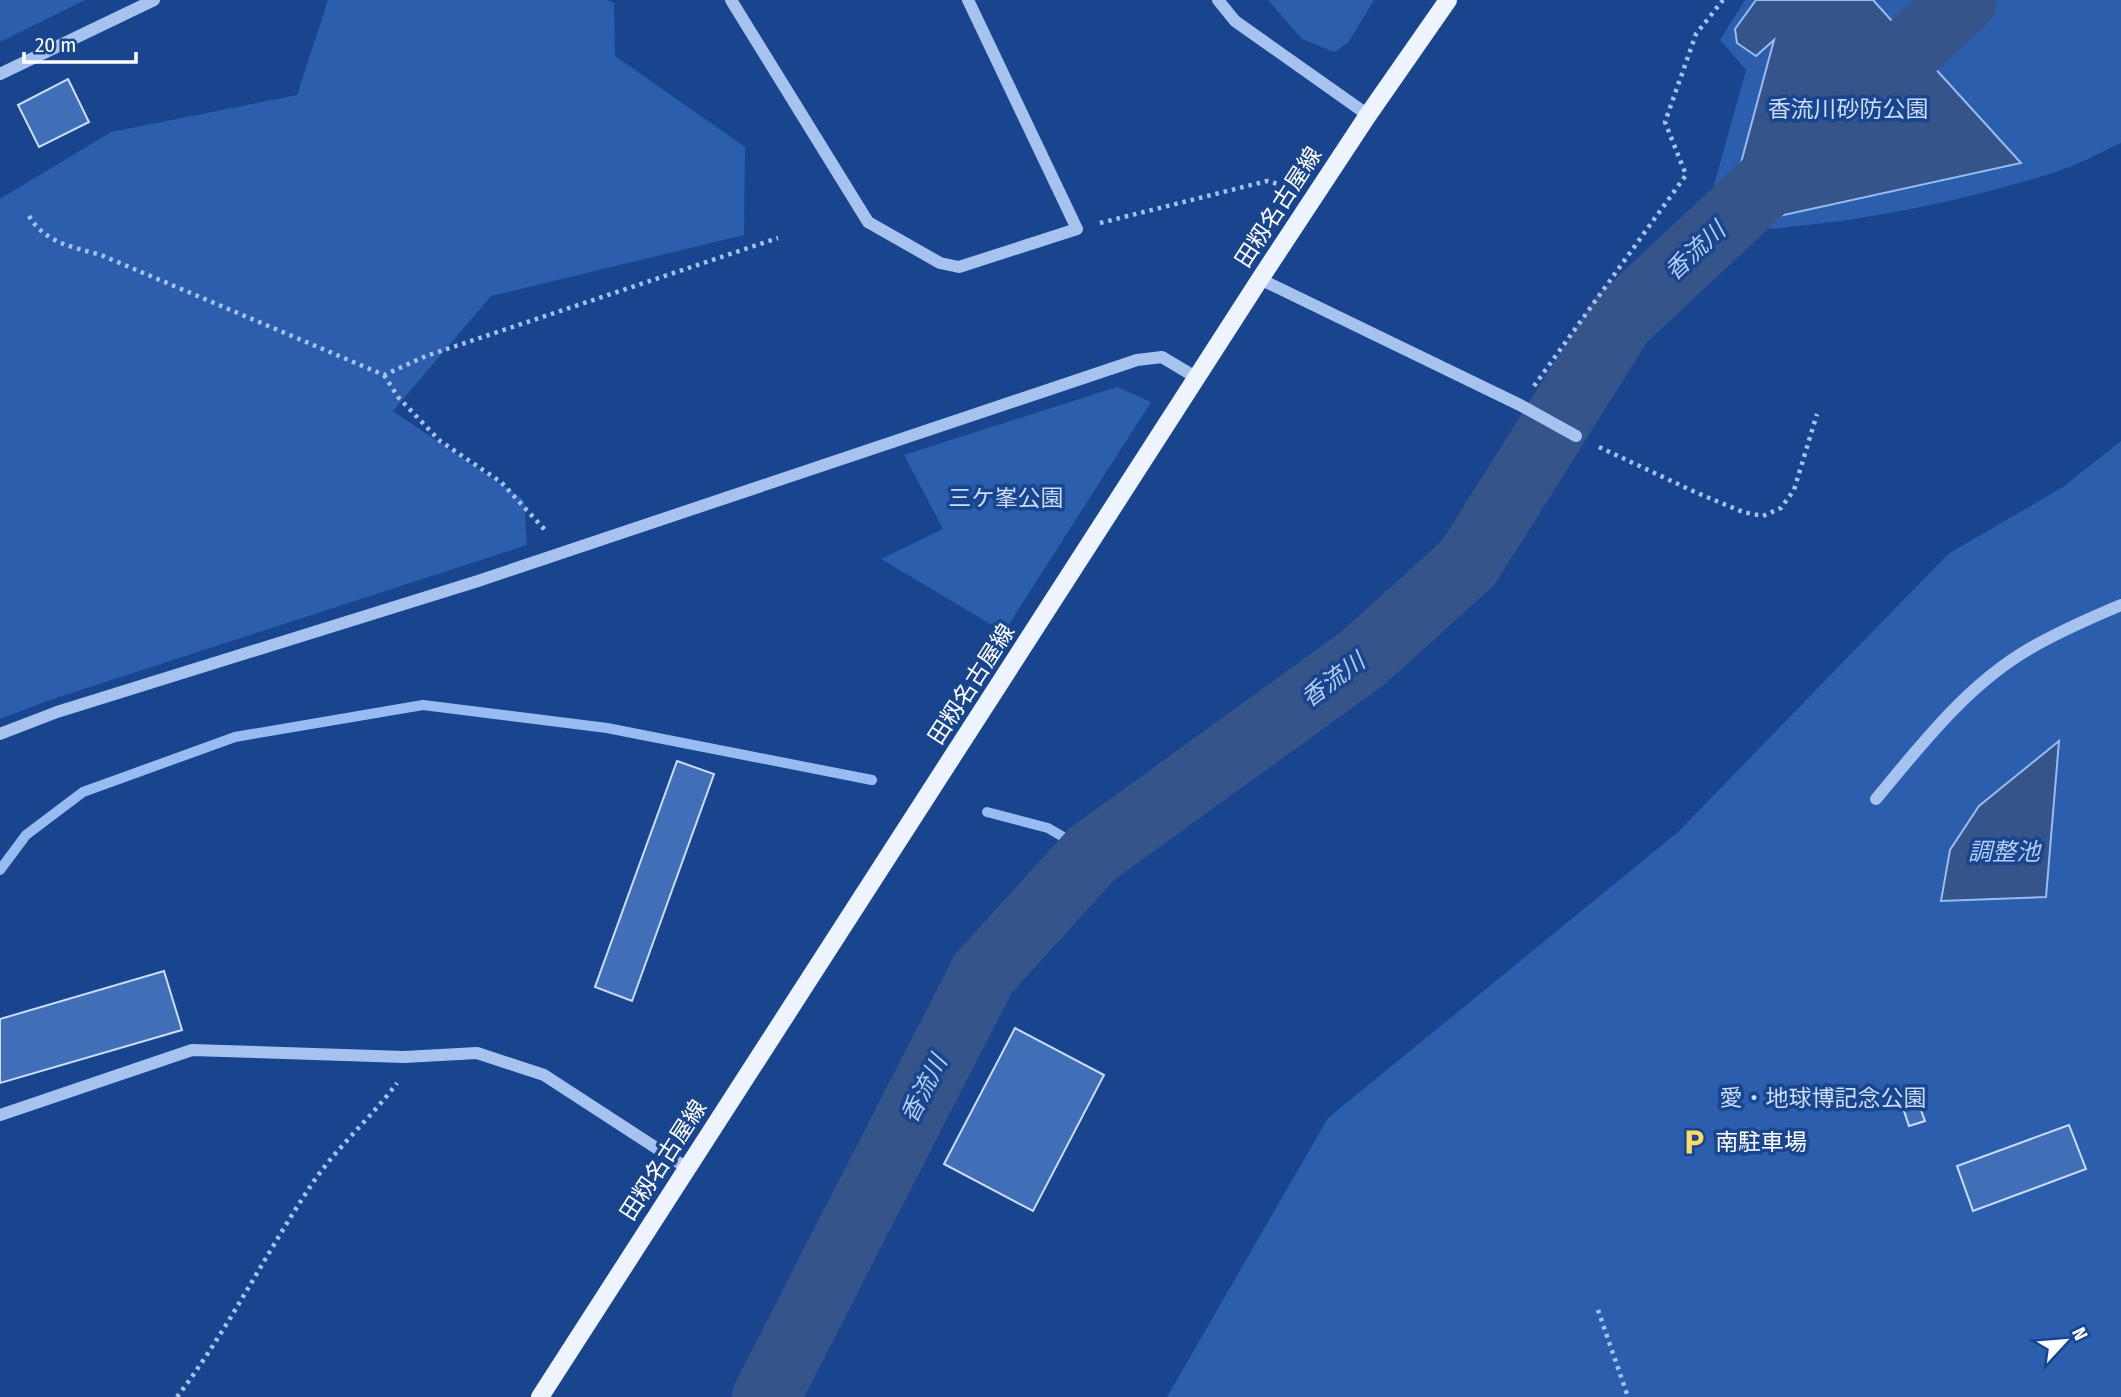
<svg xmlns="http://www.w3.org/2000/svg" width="2121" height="1397" viewBox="0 0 2121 1397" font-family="'Fira Sans Condensed','Noto Sans JP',sans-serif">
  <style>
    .green { fill: #2b5ead }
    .water { fill: #34548a; stroke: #98bcf1; stroke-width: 2 }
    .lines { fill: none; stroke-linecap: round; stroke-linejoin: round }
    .stream { stroke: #98bcf1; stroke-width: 10 }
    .river { stroke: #34548a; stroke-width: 68 }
    .building { fill: #416fb7; stroke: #ccdefa; stroke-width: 2 }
    .path { stroke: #a6c3ef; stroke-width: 4.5; stroke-dasharray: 3.5 5; stroke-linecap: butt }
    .minor { stroke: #a6c3ef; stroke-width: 12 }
    .major { stroke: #edf3ff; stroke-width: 18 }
    .labels { text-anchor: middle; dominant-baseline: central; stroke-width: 7; stroke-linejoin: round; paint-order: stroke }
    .park-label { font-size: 23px; fill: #ccdefa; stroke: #19458f }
    .street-label { font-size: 23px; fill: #fff; stroke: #19458f }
    .poi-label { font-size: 23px; fill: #fff; stroke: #19458f; text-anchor: start }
    .water-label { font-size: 24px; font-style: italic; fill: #b2cdf6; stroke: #19458f }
  </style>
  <rect width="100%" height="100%" fill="#19458f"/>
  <path class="green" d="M0 0H85L0 42Z
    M328 0H607L614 3 615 56 745 147 744 235 491 296 393 411 524 500 527 545 47 701 0 719V199L111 132 297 95Z
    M1268 0H1374L1348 43 1334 52 1302 39Z
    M1745 0H2121V143C2099 153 2076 166 2053 173 1957 203 1855 223 1755 230L1714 185 1746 70 1720 40Z
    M1117 387 1151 402 1004 632 881 559 943 529 904 455Z
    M2121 441V1397H1167L1328 1118 1678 832 1948 554 2063 487Z"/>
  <path class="water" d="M1756 0H1873L2021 163 1761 220 1735 185 1774 40 1756 56 1737 43 1735 29Z
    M2059 741 2046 897 1941 901 1950 850 1979 806Z"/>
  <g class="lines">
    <path class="stream" d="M987 812 1048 828 1092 854
      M0 870 26 835 83 792 235 737 423 705 607 728 872 780"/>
    <path class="river" d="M766 1397 983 974 1092 854 1363 658 1468 563 1621 320 1963 0"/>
  </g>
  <path class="building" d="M68 79 89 122 39 147 18 105Z
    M677 761 714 774 632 1001 595 987Z
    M164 971 182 1030 0 1083V1019Z
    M1015 1028 1104 1075 1033 1211 944 1164Z
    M1915 1094 1925 1121 1909 1126 1900 1099Z
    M2069 1125 2086 1169 1973 1211 1957 1166Z"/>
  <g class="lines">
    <path class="path" d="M29 216C45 243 73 247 101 255L384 375 426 356 778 238
      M1100 223 1267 181 1282 185
      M384 375 398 397 440 441 501 482 546 531
      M1534 386 1686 175 1665 122 1696 34 1723 0
      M1599 447 1695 492 1743 512 1763 516 1781 508 1794 490 1817 414
      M1598 1310 1628 1397
      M177 1397C229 1329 266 1252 314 1181 338 1146 372 1117 397 1083"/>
    <path class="minor" d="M731 0 868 222 940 263 959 267 1077 229 968 0
      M1218 0 1235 21 1368 115
      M0 74 154 0
      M1260 279 1520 405 1576 436
      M0 734 57 712 478 581 1137 360 1162 357 1197 378
      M1876 799C1921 745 1967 685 2029 649 2058 632 2090 618 2121 605
      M0 1115 192 1050 404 1057 477 1053 544 1075 687 1168"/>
    <path class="major" d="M540 1397 1260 279 1368 115 1448 0"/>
  </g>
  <defs>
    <symbol id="parking-bare" viewBox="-9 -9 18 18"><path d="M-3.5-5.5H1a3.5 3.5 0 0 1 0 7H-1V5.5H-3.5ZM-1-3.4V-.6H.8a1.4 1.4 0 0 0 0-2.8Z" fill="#ffdb63" stroke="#19458f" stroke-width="2.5" paint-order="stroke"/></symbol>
  </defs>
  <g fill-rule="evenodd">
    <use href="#parking-bare" x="1675" y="1123" width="38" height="38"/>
  </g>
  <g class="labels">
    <g class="park-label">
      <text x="1848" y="109">香流川砂防公園</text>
      <text x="1006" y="498">三ケ峯公園</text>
      <text x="1823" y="1098">愛・地球博記念公園</text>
    </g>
    <g class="street-label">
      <text transform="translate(1278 207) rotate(-57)">田籾名古屋線</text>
      <text transform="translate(971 684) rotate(-57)">田籾名古屋線</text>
      <text transform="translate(663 1160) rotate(-57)">田籾名古屋線</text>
    </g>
    <g class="poi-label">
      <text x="1715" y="1142">南駐車場</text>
    </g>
    <g class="water-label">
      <text transform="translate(1695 251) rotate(-43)">香流川</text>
      <text transform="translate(1333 680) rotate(-37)">香流川</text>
      <text x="2004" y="852">調整池</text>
      <text transform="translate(924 1089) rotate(-63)">香流川</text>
    </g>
  </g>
  <g transform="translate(2065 1341) rotate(64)" stroke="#19458f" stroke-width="5" paint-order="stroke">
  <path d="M0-5L12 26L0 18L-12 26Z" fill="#ffffff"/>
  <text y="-10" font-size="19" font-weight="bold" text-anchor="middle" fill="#ffffff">N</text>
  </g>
  <path d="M24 52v10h112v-10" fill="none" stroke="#ffffff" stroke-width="3.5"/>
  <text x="35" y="52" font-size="21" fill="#ffffff" stroke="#19458f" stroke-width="5" paint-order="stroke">20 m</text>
</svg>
